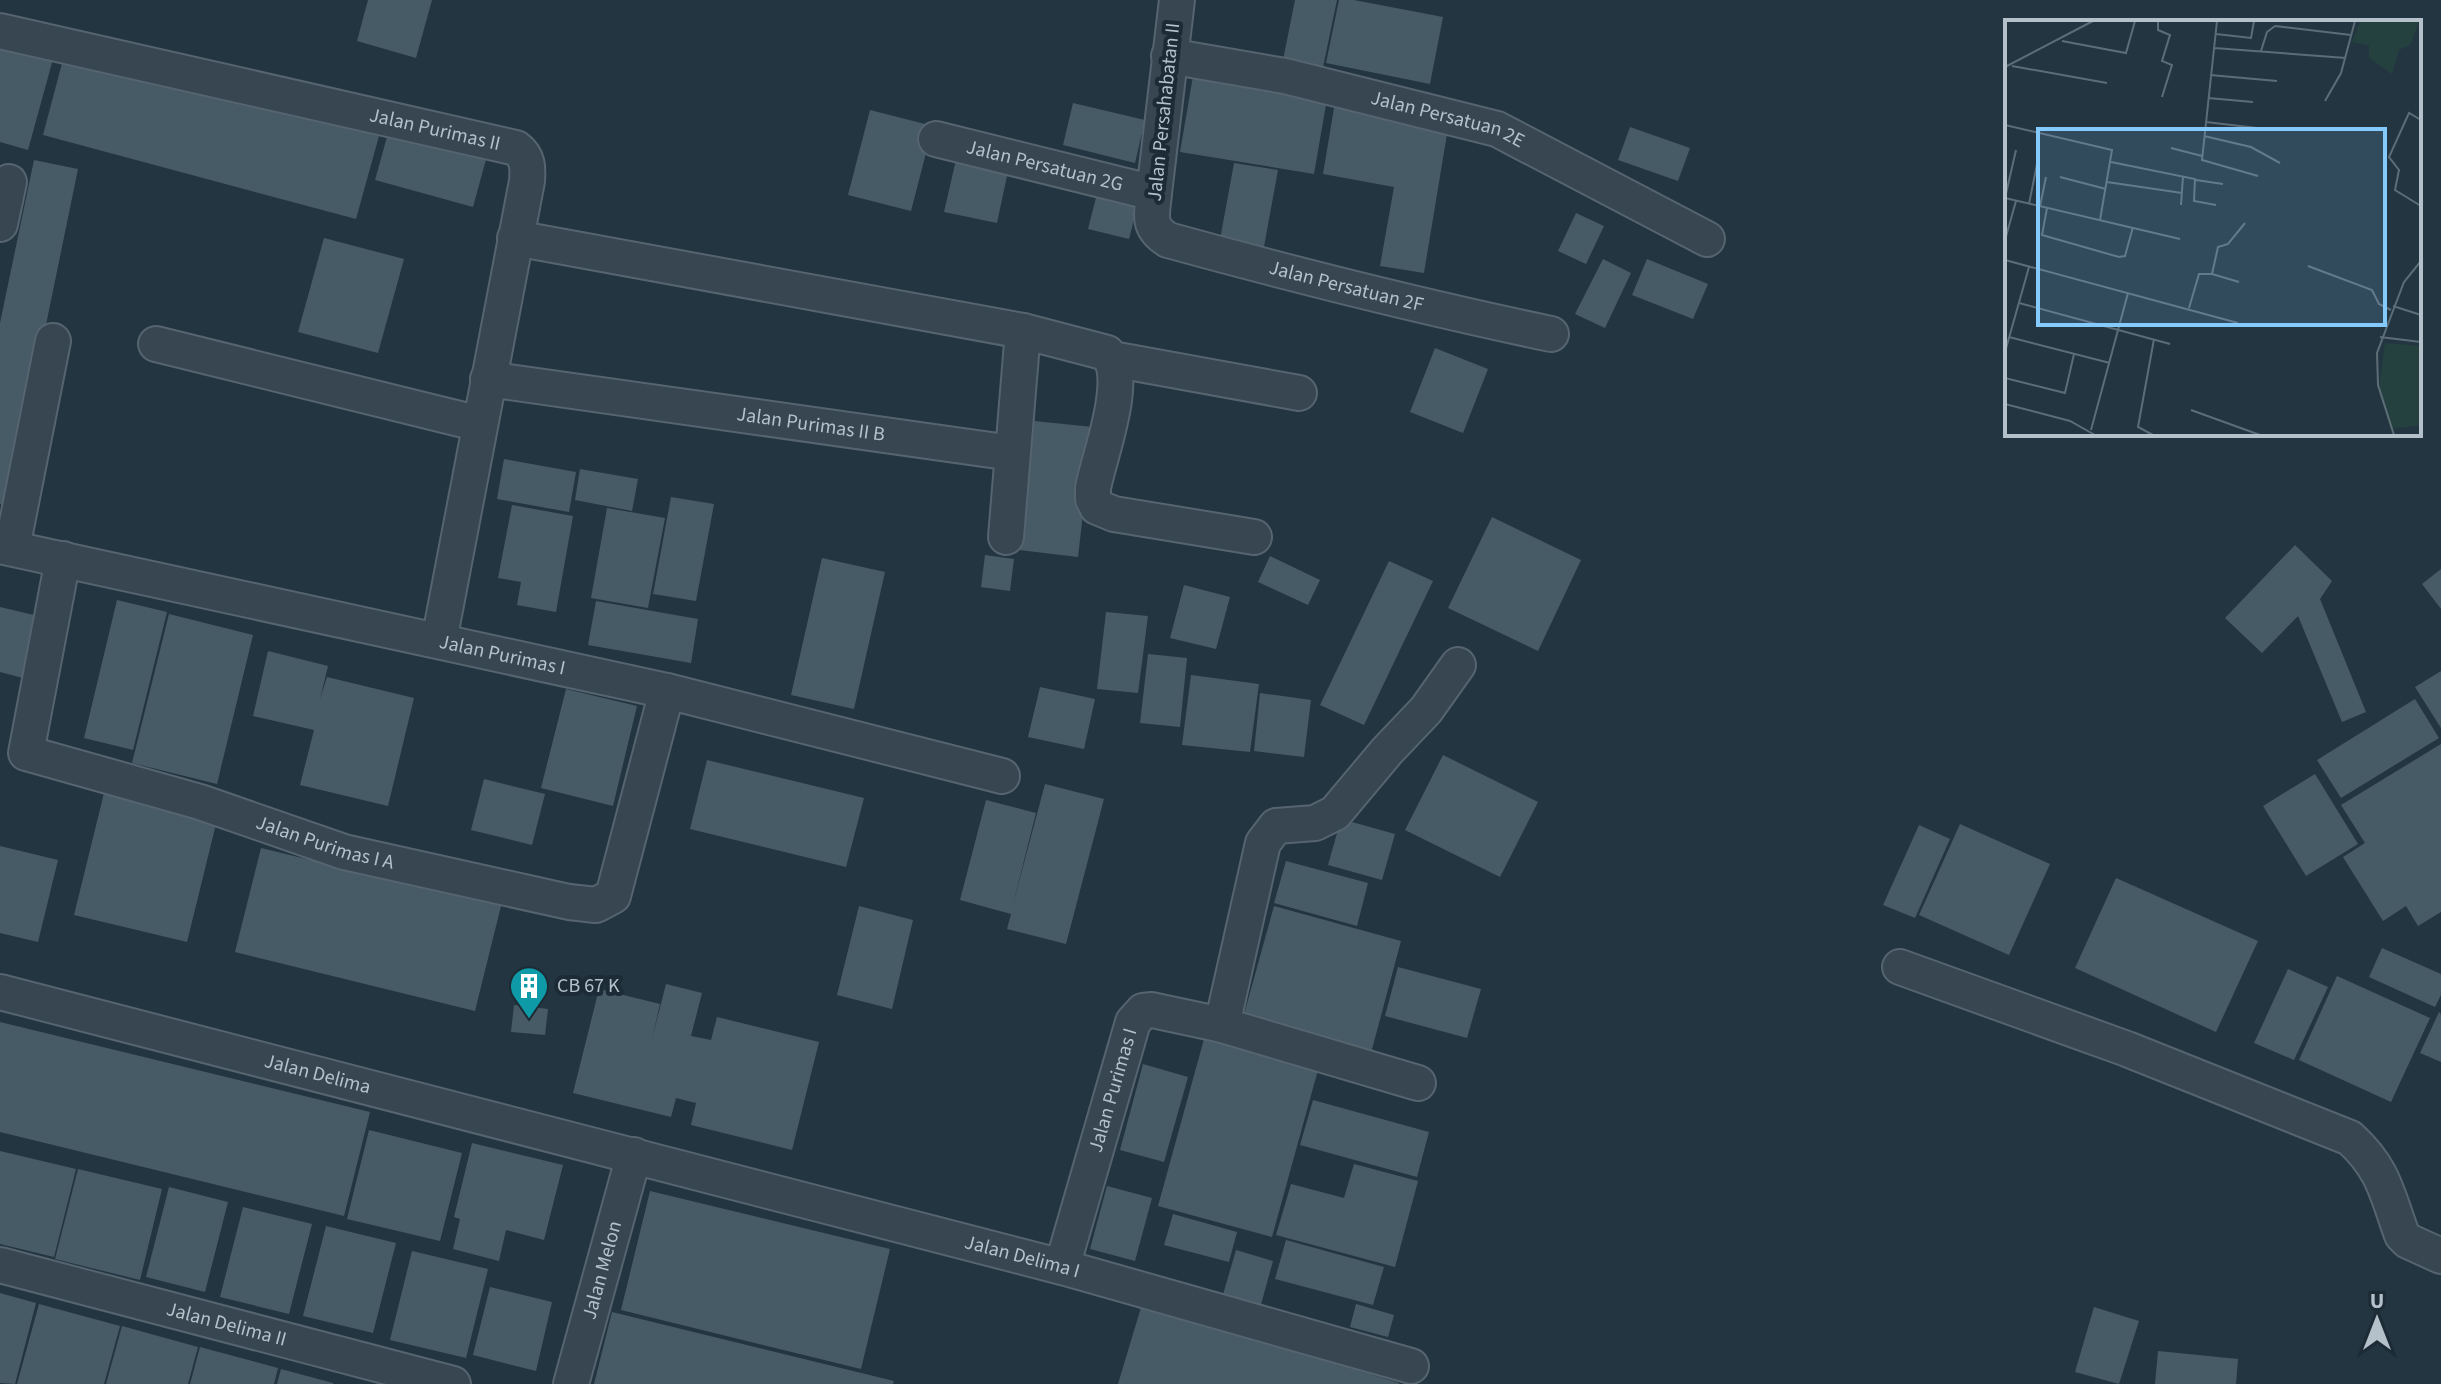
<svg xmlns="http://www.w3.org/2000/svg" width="2441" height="1384" viewBox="0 0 2441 1384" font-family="'Source Sans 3',sans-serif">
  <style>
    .building { fill: #475b66 }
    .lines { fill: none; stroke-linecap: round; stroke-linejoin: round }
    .minor-casing { stroke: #55646e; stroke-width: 38 }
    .minor { stroke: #374650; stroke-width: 34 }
    .labels { text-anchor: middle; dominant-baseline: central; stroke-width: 8; stroke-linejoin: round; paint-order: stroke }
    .street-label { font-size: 20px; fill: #b4c1cb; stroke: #1c2b35 }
    .poi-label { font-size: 20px; fill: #b4c1cb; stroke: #1c2b35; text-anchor: start }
    .inset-road { fill: none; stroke: #5d6d78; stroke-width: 2 }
    .view { fill: #85cafe; fill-opacity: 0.15; stroke: #85cafe; stroke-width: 4 }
    .inset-edge { fill: none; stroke: #b4c1cb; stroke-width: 4 }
  </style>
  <rect width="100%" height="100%" fill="#233540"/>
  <path class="building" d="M368 0H432L416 58 357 41Z
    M1295 0H1337L1322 72 1282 65Z
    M1339 0H1354L1443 17 1430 84 1326 63Z
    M0 45 53 59 28 150 0 142Z
    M65 52 379 136 356 219 43 135Z
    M1193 76 1327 99 1314 174 1180 152Z
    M1335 102 1449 122 1424 273 1380 266 1394 187 1323 174Z
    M1073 103 1145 120 1135 163 1063 145Z
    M870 110 933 126 911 211 848 195Z
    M390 126 488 152 473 207 375 180Z
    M1630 127 1690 148 1678 181 1618 160Z
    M958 151 1010 162 997 223 944 212Z
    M34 160 78 169 9 505 0 504V323Z
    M1234 163 1278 170 1263 252 1219 245Z
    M1100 182 1141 192 1129 239 1088 229Z
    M1576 213 1604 226 1586 264 1558 251Z
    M324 238 404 259 378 353 298 332Z
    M1603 259 1631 273 1605 328 1575 314Z
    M1647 259 1708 284 1693 319 1632 295Z
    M1435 348 1488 369 1463 433 1410 412Z
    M1034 421 1093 427 1078 557 1019 550Z
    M504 459 576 472 569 512 497 499Z
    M580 469 638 479 632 511 575 500Z
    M671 497 714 504 696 601 653 594Z
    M512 505 573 516 556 612 517 605 521 582 498 578Z
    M607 508 665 518 648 608 591 598Z
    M1492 517 1581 560 1538 651 1448 608Z
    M2295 545 2332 581 2320 599 2366 712 2342 722 2298 616 2262 653 2225 618Z
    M985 555 1014 559 1010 591 981 587Z
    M1270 556 1320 580 1308 605 1258 582Z
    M822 558 885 572 854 709 791 695Z
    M1389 561 1433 581 1364 725 1320 705Z
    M2441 569V609L2422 584Z
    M1184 585 1230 597 1216 649 1170 638Z
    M117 600 167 612 133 750 84 738Z
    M596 601 698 619 691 663 588 645Z
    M0 607 38 616 23 678 0 672Z
    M1106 612 1148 616 1138 693 1097 689Z
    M169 614 253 635 217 784 132 763Z
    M268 651 328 666 320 699 327 677 414 698 388 806 300 785 314 730 253 716Z
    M1148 654 1187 658 1180 727 1140 723Z
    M2441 671V728L2415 687Z
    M1191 675 1259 684 1250 752 1182 745Z
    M1040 687 1095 699 1084 749 1028 737Z
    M566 689 637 706 613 806 541 788Z
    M1260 693 1311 700 1304 757 1254 751Z
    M2415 699 2439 738 2341 798 2317 760Z
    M2441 744V912L2418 926 2406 906 2383 921 2343 857 2365 843 2341 805Z
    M1443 755 1538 802 1500 877 1405 830Z
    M707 760 864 798 846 867 690 829Z
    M2315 774 2358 844 2306 876 2263 806Z
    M484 779 545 794 532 845 471 830Z
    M1045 784 1104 799 1066 944 1007 929 1011 914 960 900 986 800 1036 813 1012 908Z
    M104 793 217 820 187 942 74 915Z
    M1341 819 1395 834 1382 880 1328 865Z
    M1960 824 2050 864 2009 955 1919 915Z
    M1919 825 1950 839 1915 918 1883 905Z
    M0 846 58 860 38 942 0 933Z
    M261 848 501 906 475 1011 235 952Z
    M1286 861 1368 883 1357 926 1274 903Z
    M2116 878 2258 941 2216 1032 2075 968Z
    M859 906 913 920 892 1009 837 995Z
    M1274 906 1401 941 1371 1053 1243 1018Z
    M2382 948 2441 974V995L2435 1007 2369 977Z
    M1398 967 1481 989 1467 1038 1385 1016Z
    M2288 969 2328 987 2294 1060 2254 1043Z
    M2337 976 2430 1018 2391 1102 2299 1060Z
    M666 984 702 993 691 1036 711 1040 717 1017 819 1042 792 1150 691 1125 696 1103 676 1098 671 1117 573 1093 599 989 660 1004 652 1039Z
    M514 1005 548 1009 545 1035 511 1032Z
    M2439 1012 2441 1014V1062L2420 1053Z
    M0 1022 370 1112 344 1216 0 1132Z
    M1204 1039 1318 1070 1272 1237 1158 1206Z
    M1143 1064 1188 1077 1164 1162 1120 1150Z
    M1313 1100 1429 1132 1417 1177 1300 1145Z
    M369 1130 462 1153 440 1241 347 1219Z
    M472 1143 563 1165 544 1240 506 1230 499 1261 453 1249 460 1219 454 1217Z
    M0 1151 76 1169 54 1257 0 1244Z
    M1354 1164 1418 1181 1395 1267 1276 1235 1291 1184 1344 1198Z
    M78 1169 162 1189 140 1280 55 1259Z
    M1107 1186 1152 1198 1135 1261 1090 1249Z
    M169 1187 228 1202 205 1292 146 1277Z
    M650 1191 890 1249 861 1369 621 1310Z
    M243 1207 312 1224 289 1314 220 1297Z
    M1173 1214 1237 1232 1229 1262 1164 1245Z
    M326 1226 396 1243 373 1333 303 1316Z
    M1286 1240 1384 1267 1373 1305 1275 1279Z
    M1236 1250 1273 1261 1260 1308 1222 1298Z
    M412 1251 488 1269 466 1358 390 1340Z
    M490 1287 552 1302 536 1371 473 1355Z
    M0 1293 36 1303 15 1384 0 1383Z
    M39 1304 120 1326 104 1384H17Z
    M1142 1304 1399 1383V1384H1118Z
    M1356 1304 1394 1315 1388 1337 1350 1327Z
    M2094 1307 2139 1321 2119 1384 2075 1372Z
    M612 1312 894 1381 893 1384H594Z
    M122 1326 198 1347 188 1384H106Z
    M200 1347 278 1368 274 1384H190Z
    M2158 1351 2238 1359 2236 1384H2155Z
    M281 1369 333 1383V1384H277Z"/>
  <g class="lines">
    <defs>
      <g id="minor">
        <path id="s1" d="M1177 0 1154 193C1152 216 1147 227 1168 240 1295 275 1422 307 1551 334"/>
        <path id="s2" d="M0 31 516 148C528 157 528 167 527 181L439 641"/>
        <path id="s3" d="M1169 56 1285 76 1497 129 1707 239"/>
        <path id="s4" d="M936 139 1154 193"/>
        <path d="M0 224 9 182"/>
        <path d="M515 238 1023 331 1107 353C1130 379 1099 456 1093 488V499L1097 507 1114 514 1254 537"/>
        <path d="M156 344 480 424"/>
        <path d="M1112 359 1299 393"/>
        <path id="s5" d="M488 379 1012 453"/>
        <path d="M1006 537 1023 331"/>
        <path id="s6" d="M0 546 667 691 1002 776"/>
        <path d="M12 548 53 341"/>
        <path id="s7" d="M63 559 26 753 200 802 344 852 569 902 596 905 613 896 667 691"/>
        <path d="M1900 967 2127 1049 2350 1138C2384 1169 2387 1194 2402 1235L2408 1241 2441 1256"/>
        <path id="s8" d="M0 992 1062 1267 1411 1366"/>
        <path d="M1222 1025 1418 1083"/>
        <path id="s9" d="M0 1265 453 1384"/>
        <path id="s10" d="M1062 1267 1133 1022 1143 1011 1152 1010 1222 1025 1263 843 1276 826 1315 823 1335 813 1387 751 1426 710 1458 665"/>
        <path id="s11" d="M571 1384 634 1155"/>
      </g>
    </defs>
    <use href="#minor" class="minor-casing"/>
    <use href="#minor" class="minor"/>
  </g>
  <defs>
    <symbol id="building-pin" viewBox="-11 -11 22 30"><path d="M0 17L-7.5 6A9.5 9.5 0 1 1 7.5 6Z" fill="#0f9aa8" stroke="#1c2b35"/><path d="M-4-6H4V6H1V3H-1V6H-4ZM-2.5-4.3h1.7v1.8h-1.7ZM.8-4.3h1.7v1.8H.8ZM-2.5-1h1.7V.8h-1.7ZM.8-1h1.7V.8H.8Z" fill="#fff"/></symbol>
  </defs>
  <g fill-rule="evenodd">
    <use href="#building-pin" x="507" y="964" width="44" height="60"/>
  </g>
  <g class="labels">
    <g class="street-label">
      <text transform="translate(1164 112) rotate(-84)">Jalan Persahabatan II</text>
      <text stroke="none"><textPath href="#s3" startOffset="286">Jalan Persatuan 2E</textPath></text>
      <text stroke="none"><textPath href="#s2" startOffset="446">Jalan Purimas II</textPath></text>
      <text stroke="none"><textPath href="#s4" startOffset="112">Jalan Persatuan 2G</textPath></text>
      <text stroke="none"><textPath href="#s1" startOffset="432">Jalan Persatuan 2F</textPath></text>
      <text stroke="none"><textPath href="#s5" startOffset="326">Jalan Purimas II B</textPath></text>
      <text stroke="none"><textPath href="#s6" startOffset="514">Jalan Purimas I</textPath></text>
      <text stroke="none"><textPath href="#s7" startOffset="510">Jalan Purimas I A</textPath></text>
      <text stroke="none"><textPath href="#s8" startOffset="328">Jalan Delima</textPath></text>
      <text stroke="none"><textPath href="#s10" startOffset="184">Jalan Purimas I</textPath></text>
      <text stroke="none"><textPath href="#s8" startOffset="1056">Jalan Delima I</textPath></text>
      <text stroke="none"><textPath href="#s11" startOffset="118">Jalan Melon</textPath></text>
      <text stroke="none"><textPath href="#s9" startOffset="234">Jalan Delima II</textPath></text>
    </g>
    <g class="poi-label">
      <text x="557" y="986">CB 67 K</text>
    </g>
  </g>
  <g transform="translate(2005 20)">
    <rect width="416" height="416" fill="#233540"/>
    <path d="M414 1 406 24 394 30 387 54 364 38V26L347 22 355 2ZM380 323 416 326V405L385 409 374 367Z" fill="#25413f"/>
    <path class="inset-road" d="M153 1V10L165 15 157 41 167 45 157 77M212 1 197 140 253 156M270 6 346 15M211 14 246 18 249 1M57 21 121 33 130 1M209 28 341 38M256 31 262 12 270 6M7 46 102 63M0 47 88 1M205 55 272 61M203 78 248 82M320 81 336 53 350 1M416 100 404 93 384 137 394 150 390 170 416 186M201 102 252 108M0 105 107 130 95 200M199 116 246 127 275 143M166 128 197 136M106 142 190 159 189 181 211 185M55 157 101 169M191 160 218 164M102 162 177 173M0 178 175 219M0 178 11 130M24 184 34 134M176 185 178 156M35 186 41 157M42 188 37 215 114 237 120 236 128 207M0 220 11 181M0 240 233 303M303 246 367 270 374 284 386 290M207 254 234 262M14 283 165 324M388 286 416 295M184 288 194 254H207L213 227 223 224 240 203M4 317 105 343M375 317 416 322M0 332 24 247M0 358 60 373 69 334M0 384 65 401 90 415M186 390 255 415M86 410 123 273M148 415 133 407 149 319M389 415 373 365 372 333 399 262 416 241"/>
    <path class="view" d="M33 109H380V305H33Z"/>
    <rect width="416" height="416" class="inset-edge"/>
  </g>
  <g transform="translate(2377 1320)" stroke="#1c2b35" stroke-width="6" paint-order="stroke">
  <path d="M0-6L14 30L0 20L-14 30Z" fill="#b4c1cb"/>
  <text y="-12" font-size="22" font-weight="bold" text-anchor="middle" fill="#b4c1cb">U</text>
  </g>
</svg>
